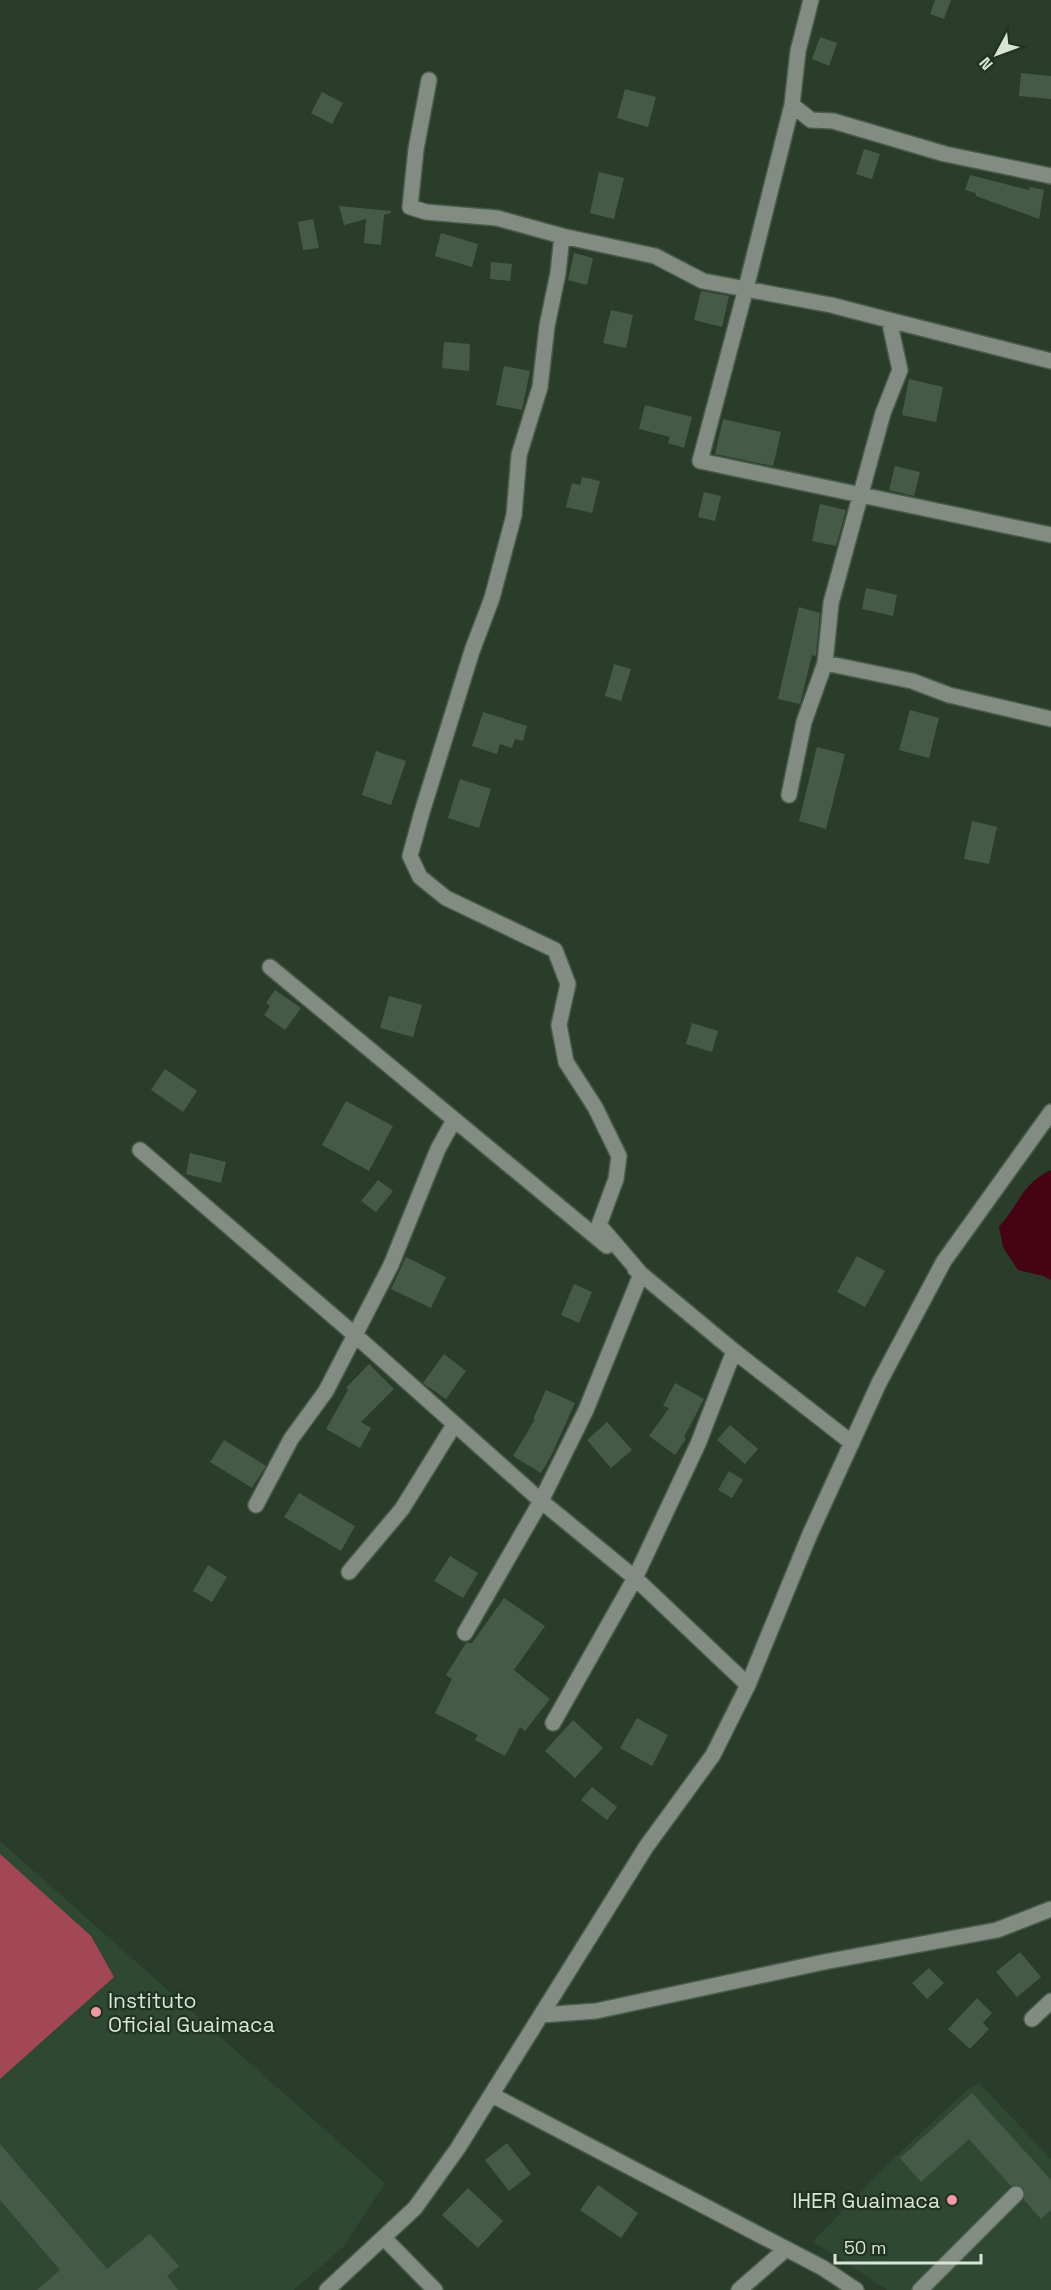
<svg xmlns="http://www.w3.org/2000/svg" width="1051" height="2290" viewBox="0 0 1051 2290" font-family="'Space Grotesk',sans-serif">
  <style>
    .built { fill: #2f4831 }
    .forest { fill: #a24753 }
    .water { fill: #450313 }
    .building { fill: #465b47 }
    .lines { fill: none; stroke-linecap: round; stroke-linejoin: round }
    .minor-casing { stroke: #495b4a; stroke-width: 18 }
    .minor { stroke: #828c83; stroke-width: 15 }
    .poi-dot { fill: #f49aa2; stroke: #203321; stroke-width: 2 }
    .labels { text-anchor: middle; dominant-baseline: central; stroke-width: 4.5; stroke-linejoin: round; paint-order: stroke }
    .poi-label { font-size: 21px; fill: #d8e4d8; stroke: #203321; text-anchor: start }
  </style>
  <rect width="100%" height="100%" fill="#2a3d2b"/>
  <path class="built" d="M0 1841 385 2183 343 2247 294 2290H0Z
    M979 2083 1051 2159V2290H887L813 2241 893 2159 966 2091Z"/>
  <path class="forest" d="M0 1854 91 1936 114 1977 0 2079Z"/>
  <path class="water" d="M1051 1170V1280L1043 1276 1018 1270 1003 1247 999 1227C1019 1205 1022 1183 1051 1170Z"/>
  <path class="building" d="M935 0H951L944 19 930 14Z
    M820 37 837 43 829 66 812 59Z
    M1021 73 1051 76V99L1019 96Z
    M625 89 656 97 648 127 617 118Z
    M322 92 343 103 332 124 311 113Z
    M864 149 880 154 872 179 856 174Z
    M599 172 624 178 614 219 590 213Z
    M970 175 1029 190 1030 187 1044 190 1039 219 976 196V193L965 190Z
    M339 206 391 211V213L384 215 381 245 364 243 366 219 344 225Z
    M313 219 319 248 303 250 298 222Z
    M441 233 478 244 472 267 435 256Z
    M574 253 593 258 587 285 568 280Z
    M491 262 512 264 510 281 490 279Z
    M701 291 729 296 722 327 694 320Z
    M611 310 633 315 626 348 603 343Z
    M444 342 470 344 469 371 442 368Z
    M504 366 530 371 522 410 496 405Z
    M909 379 943 387 936 422 902 415Z
    M645 405 692 417 684 448 668 443 670 437 639 429Z
    M723 419 781 432 773 466 715 454Z
    M895 466 920 472 914 496 889 490Z
    M582 477 600 481 592 513 566 507 572 483 580 485Z
    M704 492 721 496 715 521 698 517Z
    M820 504 846 510 836 546 812 541Z
    M866 588 897 595 893 616 862 609Z
    M799 607 820 613 816 654V656L812 655 800 704 778 699Z
    M614 664 631 669 621 701 605 696Z
    M910 710 939 718 929 758 899 750Z
    M483 712 527 726 523 741 515 739 512 748 500 744 497 754 472 746Z
    M817 747 845 754 826 829 799 821Z
    M376 751 406 761 391 805 362 795Z
    M460 779 491 789 479 828 448 818Z
    M972 821 997 827 989 864 964 859Z
    M275 990 301 1008 285 1030 264 1015 270 1006 266 1003Z
    M389 996 422 1005 413 1037 380 1028Z
    M692 1023 718 1031 712 1052 686 1044Z
    M165 1069 197 1091 183 1112 151 1090Z
    M346 1101 393 1126 369 1171 322 1145Z
    M190 1153 226 1162 221 1183 186 1174Z
    M378 1180 393 1191 376 1212 361 1201Z
    M857 1256 885 1271 865 1307 837 1292Z
    M406 1257 446 1277 431 1308 391 1289Z
    M574 1284 592 1292 579 1323 561 1315Z
    M444 1354 466 1371 446 1399 423 1383Z
    M369 1364 394 1389 361 1422 371 1428 360 1448 326 1429 348 1390 346 1388Z
    M675 1383 704 1399 684 1437 686 1439 675 1455 649 1436 669 1408 663 1406Z
    M546 1390 575 1403 551 1456 541 1473 513 1456 535 1419H533Z
    M607 1422 632 1450 611 1468 587 1440Z
    M730 1425 758 1449 745 1464 717 1440Z
    M224 1440 266 1466 252 1488 210 1462Z
    M729 1471 743 1480 732 1498 718 1490Z
    M299 1493 355 1526 341 1551 284 1517Z
    M450 1556 478 1573 463 1598 434 1581Z
    M208 1565 227 1577 212 1602 193 1591Z
    M504 1598 545 1626 514 1670 550 1699 525 1731 520 1727 505 1756 475 1740 478 1735 435 1713 452 1679 446 1675 466 1643H472Z
    M637 1718 668 1735 652 1766 620 1748Z
    M573 1720 603 1748 575 1778 545 1751Z
    M592 1787 617 1807 607 1820 581 1800Z
    M1020 1952 1041 1977 1017 1997 996 1972Z
    M929 1968 944 1983 927 1999 912 1983Z
    M977 1998 992 2013 983 2023 989 2029 970 2049 948 2029Z
    M972 2093 1051 2180V2210L1041 2219 1024 2200 1025 2192 1023 2188 1018 2185 1011 2186 969 2139 921 2182 900 2158Z
    M507 2143 531 2174 509 2191 485 2160Z
    M0 2144 107 2269 150 2234 179 2266 167 2276 178 2290H37L60 2270 0 2200Z
    M598 2185 638 2213 621 2238 580 2210Z
    M468 2188 503 2221 478 2248 442 2215Z"/>
  <g class="lines">
    <defs>
      <path id="minor" d="M811 0 798 51 792 105 746 288 700 461 1051 535
        M429 80 416 149 410 207 426 212 497 218 562 236 558 273 547 326 540 387 519 455 514 515 492 598 472 651 422 812 410 856 420 877 446 898 555 950 568 984 559 1025 566 1062 595 1107 619 1156 616 1179 599 1225 641 1274 586 1410 541 1501 465 1633
        M792 105 811 120 833 121 945 154 1051 176
        M562 236 655 256 703 281 831 305 889 320 900 370 883 413 831 603 825 663 804 722 789 795
        M889 320 1051 361
        M825 663 912 681 949 695 1051 719
        M270 967 607 1246
        M140 1150 355 1335 541 1501 635 1578 748 1685
        M734 1351 852 1443
        M256 1505 291 1439 326 1391 391 1265 438 1149 454 1120
        M349 1572 402 1509 454 1425
        M553 1723 635 1578 698 1444 734 1351 635 1269
        M541 2015 596 2011 824 1962 997 1930 1051 1909
        M1032 2019 1051 2001
        M492 2095 823 2268 856 2290
        M384 2238 435 2290
        M327 2290 415 2208 458 2148 646 1847 713 1755 748 1685 810 1534 879 1383 944 1261 1051 1112
        M739 2290 786 2249
        M920 2290 1016 2194"/>
    </defs>
    <use href="#minor" class="minor-casing"/>
    <use href="#minor" class="minor"/>
  </g>
  <g class="poi-dot">
    <circle cx="96" cy="2012" r="6"/>
    <circle cx="952" cy="2200" r="6"/>
  </g>
  <g class="labels">
    <g class="poi-label">
      <text x="108" y="2000">Instituto<tspan x="108" dy="24">Oficial Guaimaca</tspan></text>
      <text x="940" y="2200" text-anchor="end">IHER Guaimaca</text>
    </g>
  </g>
  <g transform="translate(997 54) rotate(229)" stroke="#203321" stroke-width="4.5" paint-order="stroke">
  <path d="M0-4.5L10 22L0 15L-10 22Z" fill="#d8e4d8"/>
  <text y="-9" font-size="16" font-weight="bold" text-anchor="middle" fill="#d8e4d8">N</text>
  </g>
  <path d="M835 2254v9h146v-9" fill="none" stroke="#d8e4d8" stroke-width="3"/>
  <text x="844" y="2254" font-size="18" fill="#d8e4d8" stroke="#203321" stroke-width="4.5" paint-order="stroke">50 m</text>
</svg>
